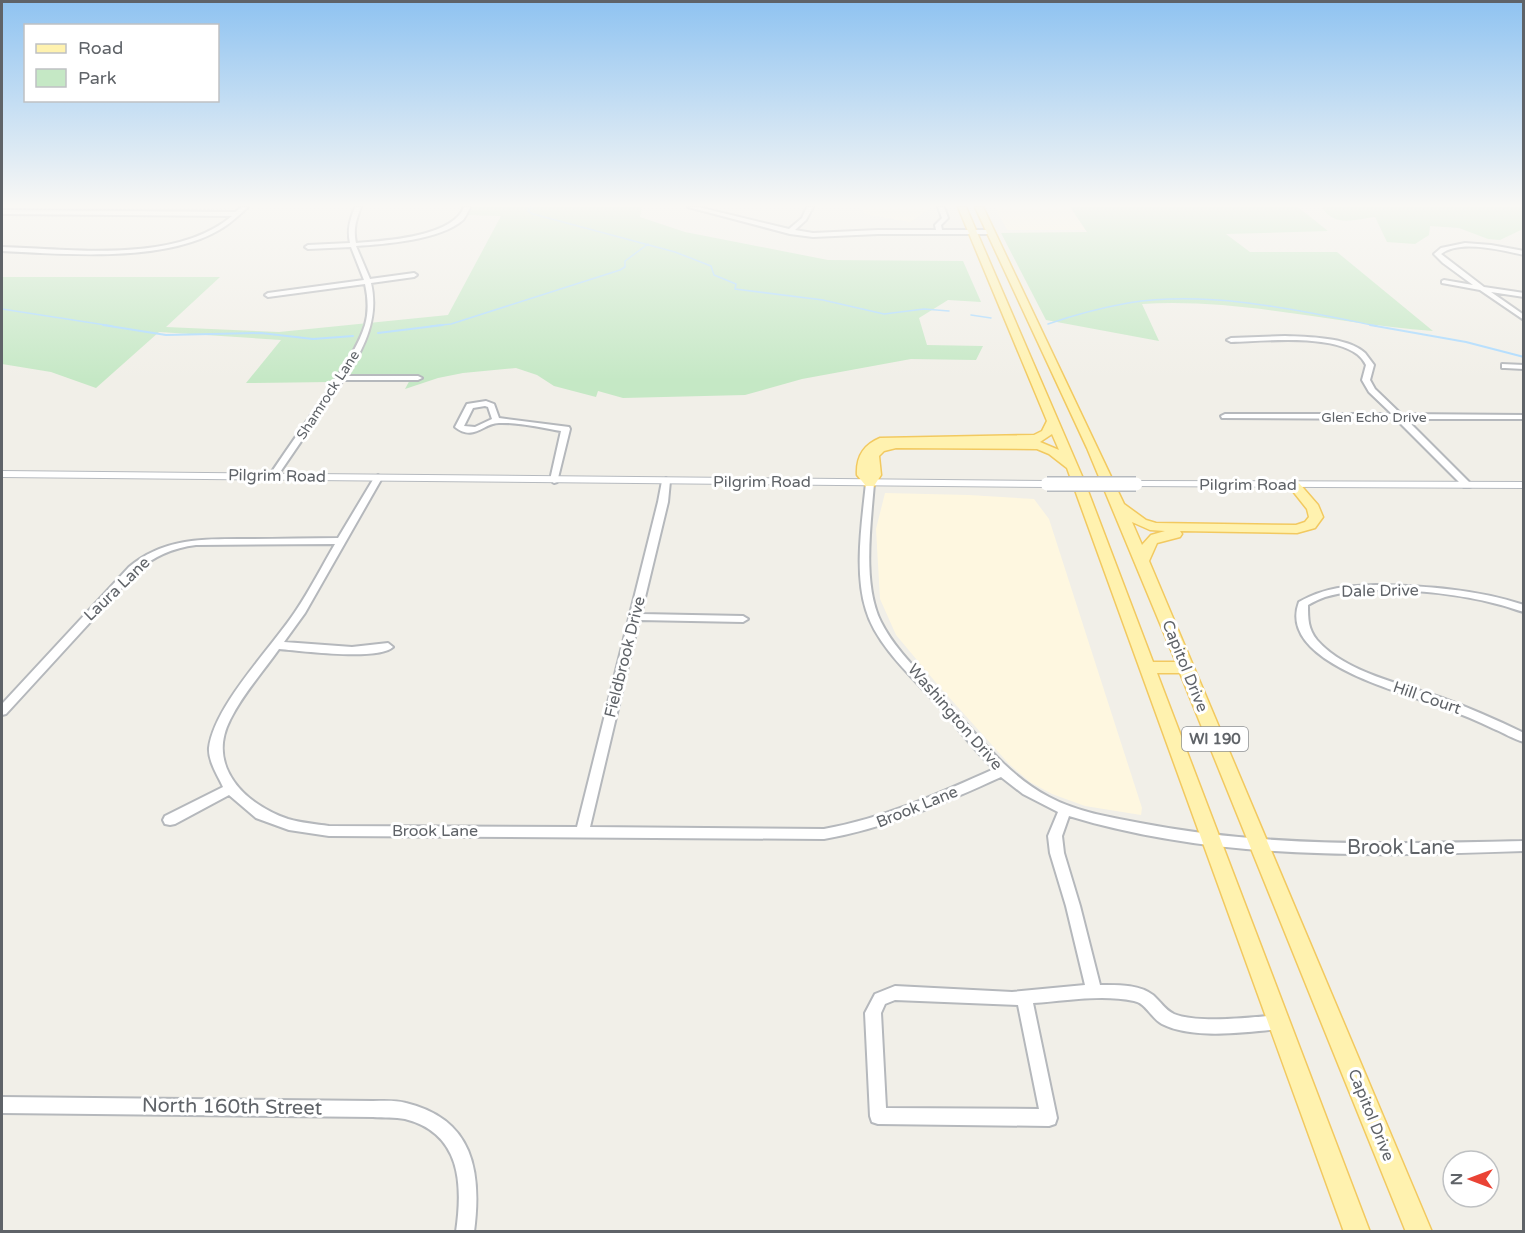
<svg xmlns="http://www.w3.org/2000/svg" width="1525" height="1233" viewBox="0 0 1525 1233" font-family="'Varela Round',sans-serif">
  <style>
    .commercial { fill: #fef7e0 }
    .green { fill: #c5e8c5 }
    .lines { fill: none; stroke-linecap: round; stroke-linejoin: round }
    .stream-far1 { stroke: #aadaff; stroke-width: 1.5 }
    .stream { stroke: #aadaff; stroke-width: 2 }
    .street-casing { stroke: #b5b8bc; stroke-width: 4 }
    .secondary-casing { stroke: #b6babf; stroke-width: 2 }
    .primary-casing { stroke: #f2c960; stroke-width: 3 }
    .street { fill: #fff; fill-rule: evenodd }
    .secondary { fill: #fff; fill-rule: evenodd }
    .primary { fill: #fff2af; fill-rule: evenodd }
    .secondary-bridge-casing { stroke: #b6babf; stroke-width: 16; stroke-linecap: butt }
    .secondary-bridge { stroke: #fff; stroke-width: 13 }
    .labels { text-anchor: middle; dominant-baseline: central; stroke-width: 6; stroke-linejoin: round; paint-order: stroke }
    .far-street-label { font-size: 14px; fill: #5f6368; stroke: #fff }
    .shield { fill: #fff; stroke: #8f9295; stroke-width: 1.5 }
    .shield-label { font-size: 15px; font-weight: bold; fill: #5f6368 }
    .street-label { font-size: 16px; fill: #5f6368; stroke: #fff }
    .near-street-label { font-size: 20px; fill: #5f6368; stroke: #fff }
  </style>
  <rect width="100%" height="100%" fill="#f1efe8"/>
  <path class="commercial" d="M861 207H932L910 222 865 214Z
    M995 207H1070L1086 230H1007Z
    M885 493 969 495 1034 499 1049 519 1142 808 1141 815 1085 806 1052 794 1030 782 1009 764 938 685 896 635 880 599 876 529Z"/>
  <path class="green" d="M469 207H642L640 217 685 232 828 260 963 261 981 302 948 300 919 318 927 345 983 346 976 360 911 359 802 379 745 395 623 398 598 391 596 397 554 386 537 375 516 368 463 373 438 378 405 389 412 376H336L331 382 246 383 281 340 159 332 96 388 51 372 2 364V277H220L166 327 279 332 448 315 501 216 466 215Z
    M1070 207H1298L1328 231 1226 234 1250 252H1337L1433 331C1335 324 1241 298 1142 304L1159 341 1046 320 1001 233 1087 232Z
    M1322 207H1523V229L1500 240 1488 239 1459 228 1430 226 1429 235 1415 244 1387 242 1375 217C1356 219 1334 228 1322 207Z"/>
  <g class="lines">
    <path class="stream-far1" d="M531 207 528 211 533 214 675 252 711 266 714 275 736 284 735 289 823 300 884 314 924 309 949 311
      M2 309 112 326
      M971 315 991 318
      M1048 324C1074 315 1100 308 1128 303 1210 290 1297 310 1377 326
      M431 326 451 324 620 270 625 267V261L648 244"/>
    <path class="stream" d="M103 325 166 335 261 333 313 339 353 336
      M1370 325 1466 342 1524 357
      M378 333 443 325"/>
    <defs>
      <path id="street" d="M242 207H248C239 215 230 224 219 230 163 263 65 254 2 251V247C72 249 175 264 232 216L2 214V210L235 212Z
        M355 207H361C356 220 353 229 356 243 384 241 453 237 464 207H470C468 212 466 216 463 220 440 240 386 244 356 246L370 279 414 273 417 275 414 277 371 283C379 317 365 347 346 376H418L422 378 418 380H343L276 478H270L269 476C291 443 315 410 337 377 348 361 359 344 365 325 369 311 368 298 365 284L268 297 265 295 268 293 364 280 351 247 308 249 305 247 308 245 350 243C347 230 350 220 355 207Z
        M688 207H698L789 229 802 218 807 207H813L806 220 795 230 813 233 878 230H936L935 225 942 218 938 207H944L948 218 941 225 942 230H991L994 232 991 234H878L813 237 790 234Z
        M1465 243 1491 245 1524 251V255C1502 250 1459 239 1441 254L1484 287 1524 293V297L1491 292 1524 315V320L1480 290 1442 283V281L1444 280 1473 285 1443 263 1434 254 1441 248Z
        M1285 336C1308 337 1348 337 1365 353 1368 357 1371 361 1374 365L1370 380 1375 389 1401 414 1524 415V419H1406L1470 483V487H1464L1396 419 1222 418 1221 416 1225 414H1392L1369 392 1362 380 1366 365C1364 361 1361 357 1357 354 1329 334 1265 341 1231 342L1227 340 1231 338Z
        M1502 364 1524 365V369L1505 368H1502Z
        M486 401 494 404 499 418 569 427 570 429 557 482 554 483 550 480 561 431C543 428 517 422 499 423 483 423 474 442 455 427L467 404ZM485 406 488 407 492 419 475 427 464 426 473 408Z
        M378 475 382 478 305 613 284 642 352 647 388 643 393 647C378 661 302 651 279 649 263 672 242 695 230 720 206 767 246 805 288 819 301 823 316 824 329 826L577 827 658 502 662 481 666 478 670 481 668 502 641 614 743 616 748 619 743 622 639 620 590 827 824 829C884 818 938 794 994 769 973 749 956 726 937 704 913 678 876 645 866 610 854 572 862 522 866 483L870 480 874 483C871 524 862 584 881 622 896 652 925 677 947 702 978 736 1007 775 1049 797 1077 812 1109 817 1140 823 1267 848 1395 844 1524 841V851C1372 856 1216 861 1069 816L1062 836 1064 853 1080 906 1100 985C1117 985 1139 984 1153 995 1160 1001 1165 1010 1174 1014 1199 1024 1252 1017 1280 1015L1286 1017 1288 1022 1286 1027 1280 1029C1245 1032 1194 1040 1162 1024 1151 1018 1146 1003 1134 1001 1101 994 1066 1001 1033 1003L1057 1118 1055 1124 1049 1126 878 1124 872 1122 870 1116 865 1013 875 994 895 986 1012 992 1085 985 1066 906 1050 853 1048 836 1058 812 1023 794 1001 777C944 803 887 828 824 839L329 836 289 830 256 818 229 795 175 824 170 825 165 824 163 820 165 816 223 787C218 776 208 761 209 748 214 706 271 648 295 612 310 590 322 566 335 544L196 545C173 548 154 556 137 571L6 714 2 715V704L129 567C166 536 209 539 254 539 282 539 310 538 338 538L374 478ZM895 1000 1018 1005 1039 1109 886 1108 881 1013 885 1004Z
        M1376 585C1426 586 1476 589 1524 605V612C1516 610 1509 607 1501 605 1454 592 1372 583 1325 597 1319 599 1313 602 1308 605 1308 619 1308 629 1317 640 1346 673 1403 684 1442 698 1470 708 1497 720 1524 733V742C1513 739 1504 733 1494 729 1478 721 1461 714 1444 708 1406 693 1276 663 1299 602 1326 587 1347 586 1376 585Z
        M2 1097 373 1101C384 1101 395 1100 406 1103 473 1119 482 1171 474 1232H456C463 1184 461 1133 405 1119 395 1117 384 1118 373 1117L2 1113Z"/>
      <path id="secondary" d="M2 471 1047 481 1053 484 1047 487 2 477Z
        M1136 481 1524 482V488L1132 486 1130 484Z"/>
      <path id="primary" d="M958 207H966L1085 483 1153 662H1176L1087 448 975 207H983L1124 504 1146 520 1156 523 1296 525 1305 522 1309 517 1307 509 1288 485 1294 481 1298 482 1318 505 1323 517 1315 528 1297 533 1180 531 1182 534 1180 537 1157 543 1149 561 1432 1232H1406L1180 673H1157L1370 1232H1344L1067 468 1049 454 1037 449 896 448 884 451 879 456 881 475 874 486H866L857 475C856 457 863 445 880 438L1034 435 1042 431 1047 421ZM1052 434 1059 450 1040 442ZM1132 522 1150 530 1165 531 1151 535 1142 545Z"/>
    </defs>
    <use href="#street" class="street-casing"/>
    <use href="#secondary" class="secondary-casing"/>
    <use href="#primary" class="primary-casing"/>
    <use href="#street" class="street"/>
    <use href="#secondary" class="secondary"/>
    <use href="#primary" class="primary"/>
    <defs>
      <path id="secondary-bridge" d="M1047 484H1136"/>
    </defs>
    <use href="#secondary-bridge" class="secondary-bridge-casing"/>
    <use href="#secondary-bridge" class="secondary-bridge"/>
  </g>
  <linearGradient id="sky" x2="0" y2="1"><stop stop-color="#8fc3f1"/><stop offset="0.54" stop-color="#f9f8f5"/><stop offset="1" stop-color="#f9f8f5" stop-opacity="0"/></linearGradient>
  <rect width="1525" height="380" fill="url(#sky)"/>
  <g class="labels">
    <g class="far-street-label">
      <text transform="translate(328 395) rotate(-57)">Shamrock Lane</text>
      <text x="1374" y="417">Glen Echo Drive</text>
    </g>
    <rect class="shield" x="1182" y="727" width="66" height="24" rx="4.5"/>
    <g class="shield-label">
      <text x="1215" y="739">WI 190</text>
    </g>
    <g class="street-label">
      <text transform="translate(277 476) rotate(1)">Pilgrim Road</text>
      <text x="762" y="482">Pilgrim Road</text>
      <text x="1248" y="485">Pilgrim Road</text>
      <text transform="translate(117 589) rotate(-44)">Laura Lane</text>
      <text transform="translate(1380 591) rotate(-1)">Dale Drive</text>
      <text transform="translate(625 657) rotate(-76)">Fieldbrook Drive</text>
      <text transform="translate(1185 666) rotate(68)">Capitol Drive</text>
      <text transform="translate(1427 698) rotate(19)">Hill Court</text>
      <text transform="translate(955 717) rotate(49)">Washington Drive</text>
      <text transform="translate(917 807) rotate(-22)">Brook Lane</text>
      <text x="435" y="831">Brook Lane</text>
      <text transform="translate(1371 1115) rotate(68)">Capitol Drive</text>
    </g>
    <g class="near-street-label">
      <text x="1401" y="848">Brook Lane</text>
      <text transform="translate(232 1107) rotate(1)">North 160th Street</text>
    </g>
  </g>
  <rect width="1525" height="1233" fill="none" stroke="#5f6368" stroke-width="6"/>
  <rect x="24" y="24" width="195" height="78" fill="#ffffff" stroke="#bfc1c3" stroke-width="1.5"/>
  <rect x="36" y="44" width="30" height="9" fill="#fff2af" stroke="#bfc1c3" stroke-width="1.5"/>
  <text x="78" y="54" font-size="18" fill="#5f6368">Road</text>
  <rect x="36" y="69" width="30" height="18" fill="#c5e8c5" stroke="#bfc1c3" stroke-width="1.5"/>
  <text x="78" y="84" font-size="18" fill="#5f6368">Park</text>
  <g transform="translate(1471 1179) rotate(270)"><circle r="28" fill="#ffffff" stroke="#bfc1c3" stroke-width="1.5"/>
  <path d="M0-4.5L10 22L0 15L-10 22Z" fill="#ea4335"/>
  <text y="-9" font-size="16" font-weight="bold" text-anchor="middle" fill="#5f6368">N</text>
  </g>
</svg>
